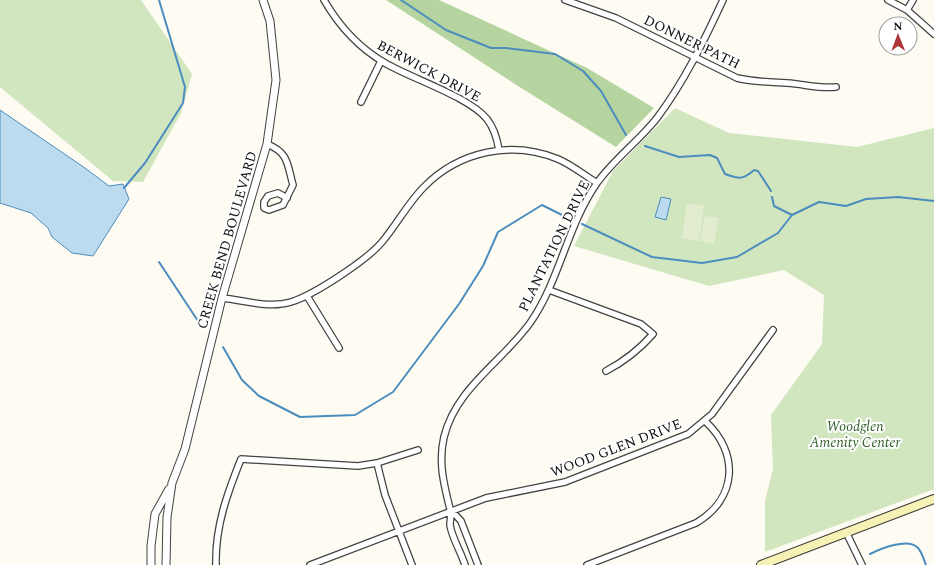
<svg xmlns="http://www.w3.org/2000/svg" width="934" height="565" viewBox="0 0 934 565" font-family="Spectral,serif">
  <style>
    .green { fill: #d1e5bf }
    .forest { fill: #b6d4a0 }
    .pitch { fill: #e2edcf }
    .water { fill: #bcdbef; stroke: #4b8dbe }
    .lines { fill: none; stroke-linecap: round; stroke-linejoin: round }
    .stream { stroke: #4b8dbe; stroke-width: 2 }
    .minor-casing { stroke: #424242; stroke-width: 8 }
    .tertiary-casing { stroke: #424242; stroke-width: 9 }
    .secondary-casing { stroke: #313131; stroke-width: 10 }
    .minor { stroke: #fff; stroke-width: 5.5 }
    .tertiary { stroke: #fff; stroke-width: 7 }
    .secondary { stroke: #f6f1b4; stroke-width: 8 }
    .labels { text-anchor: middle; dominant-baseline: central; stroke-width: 4; stroke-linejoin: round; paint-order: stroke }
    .street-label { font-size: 14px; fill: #0f0f0f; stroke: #fff }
    .park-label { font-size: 14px; font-style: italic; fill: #305f26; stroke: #fff }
  </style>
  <rect width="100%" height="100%" fill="#fdfbf2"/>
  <path class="green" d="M0 0H141L192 74 181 113 143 182 113 181 0 87Z
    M675 108 729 133 857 147 934 128V489L765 552V501L773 469 771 415 822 344 824 295 784 270 709 286 574 246 613 171Z"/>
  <path class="forest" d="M386 0H439L587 68 654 108 616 147 518 86Z"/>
  <path class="pitch" d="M687 203 704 206 699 241 682 238Z
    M705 216 719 218 714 244 700 241Z"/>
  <path class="water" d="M0 110 85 168 109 186 123 184 129 199 93 256 72 253 52 237 48 228 31 213 0 203Z
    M661 197 671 199 666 220 655 217Z"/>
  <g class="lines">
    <path class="stream" d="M401 0 446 30 491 48H506L555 54 583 71 601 91 626 135
      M645 146 679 157 710 155 717 158 725 174C739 179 743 180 754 170L758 171 771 191
      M124 188 145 163 183 103 185 87 159 0
      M772 197 774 206 792 215 819 202 846 206 866 199 898 197 934 201
      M582 224 652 257 702 263 737 257 778 233 792 215
      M159 262 202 327
      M223 347 242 380 259 396 300 417 355 415 393 392 459 304 483 266 498 232 542 205 566 217
      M870 554C880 549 908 537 918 548 922 552 924 560 926 565"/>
    <defs>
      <path id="minor" d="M324 0C339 26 359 48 385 63 412 79 468 96 487 119 494 128 497 138 499 150
        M565 0 616 18 737 78C754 82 769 82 787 83 804 84 819 89 836 87
        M888 0 907 10 934 34
        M907 10 913 0
        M361 102 381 61
        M267 144C289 153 287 164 293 185L283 205 269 210 264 208V202L268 196 278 193 287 198
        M549 290 641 324 653 334C639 350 625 361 606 371
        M307 296 339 348
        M222 298C244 300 269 309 291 302 314 295 367 260 382 242 397 224 408 203 424 187 459 151 512 140 558 159 572 165 584 175 597 183
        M377 463 385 495 412 565
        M451 510 461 521 478 565
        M846 532 862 565
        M216 565C215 527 227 494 241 459L358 466 377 463 418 450
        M310 565 486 498 565 482 688 434 712 414 773 330
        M465 565C461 552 452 538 450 525 450 519 452 514 450 509 444 485 438 462 444 437 456 388 502 362 530 323 560 280 567 226 597 183 614 159 639 141 657 118 684 82 704 41 723 0
        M587 565 696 523C737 499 740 453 705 421"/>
      <path id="tertiary" d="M151 565V546L155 514 169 489
        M166 565 167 517 172 483 185 449 222 298 267 144 276 80 270 21 263 0"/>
      <path id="secondary" d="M761 565 934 499"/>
    </defs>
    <use href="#minor" class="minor-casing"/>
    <use href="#tertiary" class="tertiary-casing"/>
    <use href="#secondary" class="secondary-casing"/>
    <use href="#minor" class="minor"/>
    <use href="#tertiary" class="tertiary"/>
    <use href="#secondary" class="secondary"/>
  </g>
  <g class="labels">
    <g class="street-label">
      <text transform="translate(692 42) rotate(26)">DONNER PATH</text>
      <text transform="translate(429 71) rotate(28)">BERWICK DRIVE</text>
      <text transform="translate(227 240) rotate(-74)">CREEK BEND BOULEVARD</text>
      <text transform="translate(554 246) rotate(-64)">PLANTATION DRIVE</text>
      <text transform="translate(616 448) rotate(-21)">WOOD GLEN DRIVE</text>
    </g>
    <g class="park-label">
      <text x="855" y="426">Woodglen<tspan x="855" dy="16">Amenity Center</tspan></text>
    </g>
  </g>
  <g transform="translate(898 36) rotate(359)"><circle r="19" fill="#ffffff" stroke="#9f9f9f"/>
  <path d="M0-3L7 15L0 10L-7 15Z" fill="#af3638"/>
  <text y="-6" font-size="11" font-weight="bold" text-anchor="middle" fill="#0f0f0f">N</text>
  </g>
</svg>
